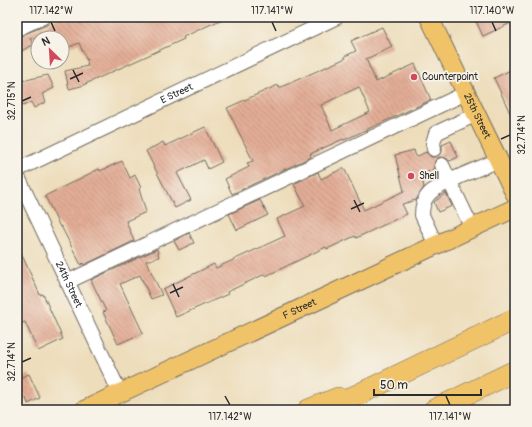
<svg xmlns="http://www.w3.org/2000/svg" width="532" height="427" viewBox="0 0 532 427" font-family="Pangolin,sans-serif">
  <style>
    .building { fill: url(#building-back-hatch); fill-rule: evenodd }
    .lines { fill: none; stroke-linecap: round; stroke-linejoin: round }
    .minor-casing { stroke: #6f695d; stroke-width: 16 }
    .major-casing { stroke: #6f695d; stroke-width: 20 }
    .highway-casing { stroke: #6f695d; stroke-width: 22 }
    .minor { stroke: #fff; stroke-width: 14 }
    .major { stroke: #f1c369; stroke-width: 18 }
    .highway { stroke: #f1c369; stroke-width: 21 }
    .ticks { fill: none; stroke: #2b2b2b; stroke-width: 1.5 }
    .poi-dot { fill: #d1495b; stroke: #f7f3e8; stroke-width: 1.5 }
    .labels { text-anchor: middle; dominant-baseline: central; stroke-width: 3.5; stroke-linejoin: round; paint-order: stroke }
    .poi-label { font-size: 10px; fill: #2b2b2b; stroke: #f7f3e8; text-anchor: start }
    .street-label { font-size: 10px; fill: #2b2b2b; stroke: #f7f3e8 }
    .neatline { fill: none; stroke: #2b2b2b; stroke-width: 1.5 }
    .ticks-label { font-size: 10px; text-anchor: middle; fill: #2b2b2b }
  </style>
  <defs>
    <pattern id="building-back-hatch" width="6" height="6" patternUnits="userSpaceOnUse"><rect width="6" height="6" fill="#e3ad96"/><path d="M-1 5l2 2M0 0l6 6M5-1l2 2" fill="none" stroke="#b88d7b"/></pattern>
  </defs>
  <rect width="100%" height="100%" fill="#f7f3e8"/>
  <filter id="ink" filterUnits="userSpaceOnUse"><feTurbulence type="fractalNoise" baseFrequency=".025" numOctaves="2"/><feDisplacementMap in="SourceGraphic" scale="8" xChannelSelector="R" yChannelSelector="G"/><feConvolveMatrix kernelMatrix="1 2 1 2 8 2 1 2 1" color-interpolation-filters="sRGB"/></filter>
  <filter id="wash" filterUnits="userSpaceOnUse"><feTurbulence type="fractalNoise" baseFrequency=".012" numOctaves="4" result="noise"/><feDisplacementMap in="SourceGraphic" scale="16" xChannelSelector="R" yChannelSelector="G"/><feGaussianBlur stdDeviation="0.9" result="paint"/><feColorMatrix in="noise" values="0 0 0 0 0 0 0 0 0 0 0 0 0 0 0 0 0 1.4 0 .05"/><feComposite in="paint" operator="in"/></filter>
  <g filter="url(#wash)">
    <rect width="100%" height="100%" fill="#edddbb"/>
    <g id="blocks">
      <path class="building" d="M59 17H227L183 37 184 39 81 86 69 89 65 71 88 66 87 63H88L79 43 62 50V38H30L33 45 17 53V37L47 25 50 21Z
        M474 17H515V21L483 36Z
        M382 27 392 47 366 59 376 82 415 64 431 100 344 140 343 139 310 154 311 157 232 194 225 179 249 167 247 163 253 161 227 108 278 85 279 88 346 58 345 56 356 51 351 41ZM359 87 370 112 332 130 321 105Z
        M515 68V124L494 78Z
        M48 75 54 88 42 94 46 102 34 108 31 102 23 106 17 94V82Z
        M205 127 222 162 208 169 204 160 177 173 191 200 175 208 146 151 163 142 165 146Z
        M451 141 458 157 450 161 446 158 439 157 435 161 434 165V169L421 175 424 187 416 200 402 204 407 214 356 238 355 236 327 249 326 247 266 276 265 274 227 292 228 294 176 317 163 289 214 264 216 268 285 236 277 219 305 206 294 184 318 172 321 179 344 168 364 210 404 191 395 155 414 150 416 157 426 152 431 157H436L442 152V145Z
        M122 161 130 178 135 175 141 188 139 189 146 212 126 221 134 241 84 265 83 263 81 265 61 226 60 227 45 196 99 169 100 171Z
        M446 193 452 206 438 212 434 202Z
        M260 200 268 215 237 230 229 214Z
        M189 233 194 243 179 250 174 241Z
        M17 244 40 295 43 294 63 339 38 351 25 322 17 325Z
        M157 249 159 257 146 261 162 295 151 299 140 275 120 284 143 333 118 344 103 312 106 311 91 280Z
        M29 374 40 398 28 404 26 398 17 402V379Z"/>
    </g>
  </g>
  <g filter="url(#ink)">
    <use href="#blocks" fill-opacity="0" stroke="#6f695d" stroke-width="1"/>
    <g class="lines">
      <defs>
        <g id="minor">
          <path d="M17 29 43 17"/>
          <path d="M434 149 433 143 436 133 477 114"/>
          <path d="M442 165 472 228"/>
          <path id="s1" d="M17 170 337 17"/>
          <path id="s2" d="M17 175 120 393"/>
          <path d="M436 245 422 215C422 208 424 199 429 194 439 183 483 167 499 160"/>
          <path d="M67 282 466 93"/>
        </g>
        <g id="major">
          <path id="s3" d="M429 17 515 194"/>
          <path id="s4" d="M84 410 515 208"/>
        </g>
        <path id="highway" d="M308 410 338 398
          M326 410 515 319
          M434 410 515 371"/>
      </defs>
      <use href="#minor" class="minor-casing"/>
      <use href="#major" class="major-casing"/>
      <use href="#highway" class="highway-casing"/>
      <use href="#minor" class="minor"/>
      <use href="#major" class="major"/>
      <use href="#highway" class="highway"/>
    </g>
  </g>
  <path class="ticks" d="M51 22 55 31M272 22 276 31M492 22 496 31M73 70 79 82M70 79 83 73M22 101 31 97M501 139 510 135M354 200 360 212M351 209 364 203M173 284 179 297M170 293 183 287M22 362 31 358M225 396 230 405M446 396 450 405"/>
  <g class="poi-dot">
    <circle cx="414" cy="77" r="4"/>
    <circle cx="411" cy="176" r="4"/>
  </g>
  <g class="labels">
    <g class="poi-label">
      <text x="422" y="77">Counterpoint</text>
      <text x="419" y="176">Shell</text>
    </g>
    <g class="street-label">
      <text stroke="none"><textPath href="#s1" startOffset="177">E Street</textPath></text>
      <text stroke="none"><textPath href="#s3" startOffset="110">25th Street</textPath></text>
      <text stroke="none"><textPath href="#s2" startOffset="121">24th Street</textPath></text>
      <text stroke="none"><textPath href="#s4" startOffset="238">F Street</textPath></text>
    </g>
  </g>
  <rect width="532" height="427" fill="none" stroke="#f7f3e8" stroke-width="44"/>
  <g transform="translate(50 50) rotate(335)"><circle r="19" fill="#f7f3e8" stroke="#a5a39c"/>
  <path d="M0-3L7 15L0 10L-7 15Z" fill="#d1495b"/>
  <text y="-6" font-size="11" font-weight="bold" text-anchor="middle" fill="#2b2b2b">N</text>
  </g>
  <path d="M374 389v6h107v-6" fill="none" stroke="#2b2b2b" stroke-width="2"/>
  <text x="380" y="389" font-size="12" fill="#2b2b2b" stroke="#f7f3e8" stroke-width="3" paint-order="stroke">50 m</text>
  <rect x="22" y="22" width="488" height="383" class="neatline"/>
  <g class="ticks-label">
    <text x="51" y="14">117.142°W</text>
    <text x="272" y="14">117.141°W</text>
    <text x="492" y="14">117.140°W</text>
    <text transform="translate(11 101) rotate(-90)" y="4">32.715°N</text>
    <text transform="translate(521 135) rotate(-90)" y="4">32.714°N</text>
    <text transform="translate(11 362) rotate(-90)" y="4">32.714°N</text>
    <text x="230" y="420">117.142°W</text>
    <text x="450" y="420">117.141°W</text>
  </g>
</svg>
